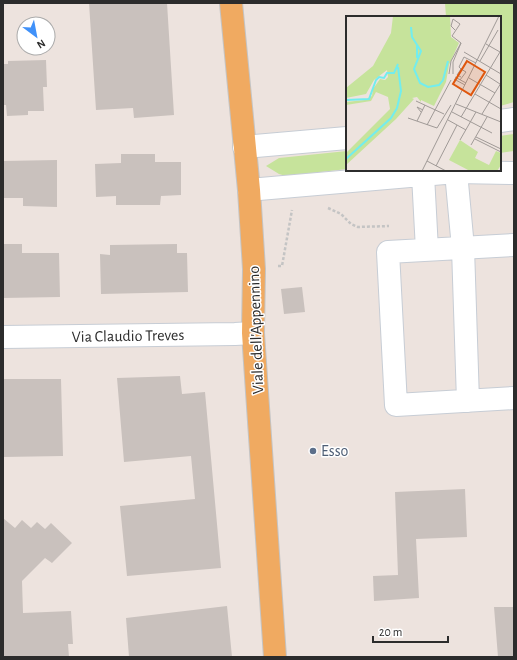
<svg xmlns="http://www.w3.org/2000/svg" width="517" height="660" viewBox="0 0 517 660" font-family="'Alegreya Sans',sans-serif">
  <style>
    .green { fill: #c6e39b }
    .building { fill: #c9c1bd }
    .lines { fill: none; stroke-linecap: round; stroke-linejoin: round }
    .minor-casing { stroke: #c7cdd5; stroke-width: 24 }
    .major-casing { stroke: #c4c4c4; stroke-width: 24 }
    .path { stroke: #c4c4c4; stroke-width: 2.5; stroke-dasharray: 3 2; stroke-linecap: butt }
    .minor { stroke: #fff; stroke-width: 22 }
    .major { stroke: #f0aa61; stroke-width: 22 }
    .service-dot { fill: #5c6f8a; stroke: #fff; stroke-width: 1.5 }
    .labels { text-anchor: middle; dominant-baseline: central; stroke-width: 3; stroke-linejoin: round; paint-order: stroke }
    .street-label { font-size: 16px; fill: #2c2c2c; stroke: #fff }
    .service-label { font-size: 16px; fill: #4e5e75; stroke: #fff; text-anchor: start }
    .inset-river { fill: none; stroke: #72edee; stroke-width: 2 }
    .inset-road { fill: none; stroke: #a09a97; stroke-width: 1 }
    .view { fill: #df570e; fill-opacity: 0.15; stroke: #df570e; stroke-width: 2 }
    .inset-edge { fill: none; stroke: #2c2c2c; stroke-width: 2 }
  </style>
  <rect width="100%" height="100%" fill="#ede3de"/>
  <path class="green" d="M445 3H514V102L500 106V17H446Z
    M514 134V151L500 153V136Z
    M347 151V169L286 176 279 174 266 166 279 158Z"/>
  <path class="building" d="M89 3H167L174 115 134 118 133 108 96 110Z
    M46 60 47 87H43L44 111H28V115L7 116 6 105H3V64H8V61Z
    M121 154H155V162H181V195L161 196 160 205H116V196L96 197 95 164 121 163Z
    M57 160V207L23 206V198H3V161Z
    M3 244H22V253H59L60 297 3 298Z
    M177 244V253H187L188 292 101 294 100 254 110 255V245Z
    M302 287 305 312 284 314 281 289Z
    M180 376 182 394 205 392 221 568 127 576 120 506 195 499 191 456 124 462 117 378Z
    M3 379H61L63 456 3 457Z
    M465 489 467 537 416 539 419 598 374 601 373 576 398 575 395 492Z
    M3 518 15 528 22 520 31 528 37 522 45 529 51 523 72 543 52 563 45 558 22 581 23 613 71 611 73 644H68L69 657H3Z
    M227 606 232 657H129L126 618Z
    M494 607H514V657H498Z"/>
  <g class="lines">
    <defs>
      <path id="minor" d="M500 121 514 119
        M244 147 347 138
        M456 172 463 248 468 401
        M423 175 427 250
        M249 190 456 172 514 173
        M514 245 388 252 396 405 514 398
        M3 337 235 334 253 333"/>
      <path id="major" d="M231 3 249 190 254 269 253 333 275 657"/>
    </defs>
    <use href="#minor" class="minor-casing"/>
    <use href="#major" class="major-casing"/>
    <path class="path" d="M328 208 341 214 351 224 358 227 389 226
      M278 266H282L292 210"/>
    <use href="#minor" class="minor"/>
    <use href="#major" class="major"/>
  </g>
  <circle class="service-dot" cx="313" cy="451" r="4"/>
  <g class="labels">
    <g class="street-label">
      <text transform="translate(256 330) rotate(-92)">Viale dell'Appennino</text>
      <text transform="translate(128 336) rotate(-1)">Via Claudio Treves</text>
    </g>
    <g class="service-label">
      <text x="321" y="451">Esso</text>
    </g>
  </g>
  <g transform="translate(346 16)">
    <rect width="155" height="155" fill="#ede3de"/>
    <path d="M47 0H104L105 21 113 27 103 49 100 66 88 90 75 84V86L71 81 66 82 68 83 50 103 0 149V137L44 93 42 81 30 76 25 85 0 89V86L19 84 26 80 27 73 34 63 39 64 42 61 41 54 28 64 20 78 0 82V72L27 50 45 17ZM114 124 132 136 129 142 143 149 150 135 155 137V149L151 155H124L103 144Z" fill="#c6e39b"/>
    <path class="inset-river" d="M65 11 66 21 75 35 68 53 74 67 82 71 93 69 97 64 102 45M71 29V42M0 84 23 83 30 64 33 61 38 62 41 57H48L52 48M0 143 45 102 51 92 55 75 52 51"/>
    <path class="inset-road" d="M109 14 105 10 107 3 114 8 106 20 115 27M140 28 154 36M118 36 155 58M134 45 152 14M115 53 113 51 118 41 130 47M103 58 105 45 115 27M107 58V46L115 27M140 59 154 68M109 61 120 67M123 62 149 77M108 63 119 69M114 64 120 56 115 53 111 59 115 61M129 78 155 93M70 85 98 98M110 88 155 106M75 96 71 91 77 94M106 96 146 117M136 98 155 67M115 101 154 36M62 102 91 112 105 89M102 104 120 114M71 105 79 89M81 109 105 64M130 121 155 133M129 123 155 136M114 124 130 96M125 129 141 101M81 145 100 155M90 150 111 109M76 155 153 0"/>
    <path class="view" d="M121 45 139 56 125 79 107 68Z"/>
    <rect width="155" height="155" class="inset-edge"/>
  </g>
  <rect width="517" height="660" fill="none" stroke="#2c2c2c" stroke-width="8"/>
  <g transform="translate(36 36) rotate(148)"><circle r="19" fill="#ffffff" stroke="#ababab"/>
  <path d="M0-3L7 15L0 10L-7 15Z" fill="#4091f9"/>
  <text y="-6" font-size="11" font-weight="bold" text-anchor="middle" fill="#2c2c2c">N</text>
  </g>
  <path d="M373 636v6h75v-6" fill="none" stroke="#2c2c2c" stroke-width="2"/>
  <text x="379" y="636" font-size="12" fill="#2c2c2c" stroke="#ffffff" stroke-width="3" paint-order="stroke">20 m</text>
</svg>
